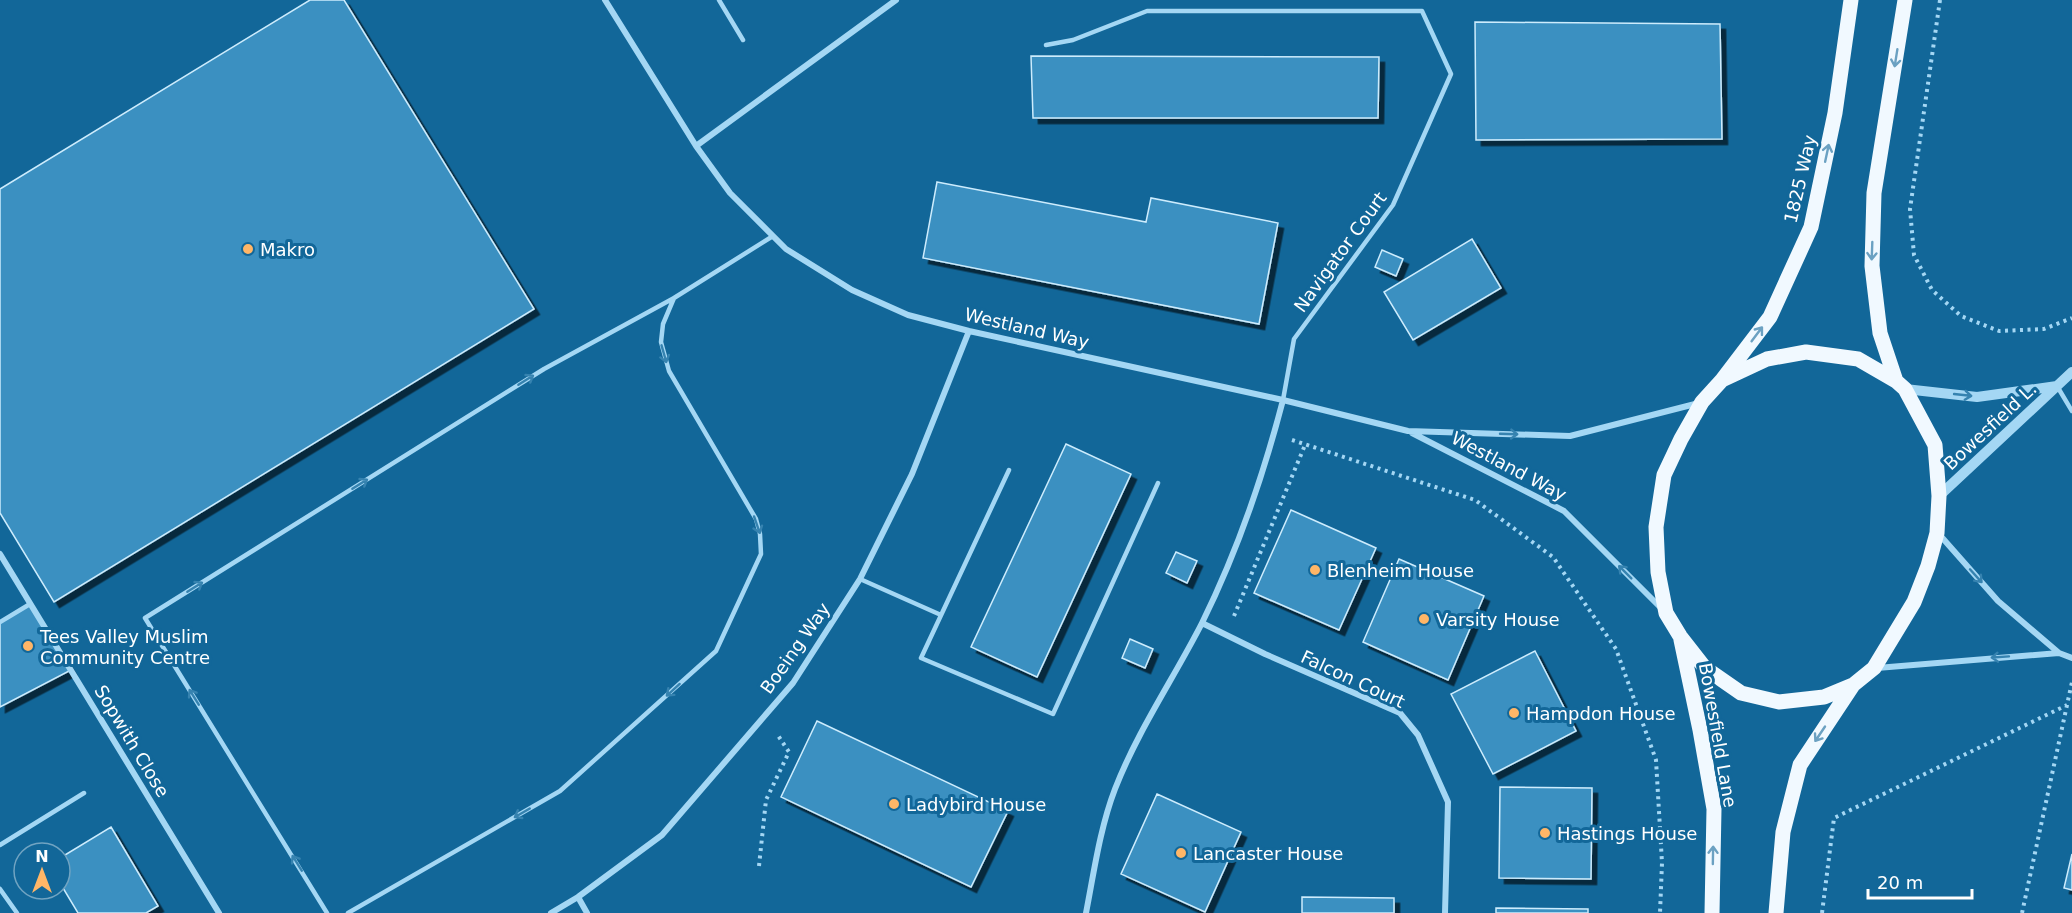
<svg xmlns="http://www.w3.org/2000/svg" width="2072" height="913" viewBox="0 0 2072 913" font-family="'DejaVu Sans',sans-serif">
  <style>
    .building { fill: #3b90c1; stroke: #cdecfd; stroke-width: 1.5; filter: url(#shadow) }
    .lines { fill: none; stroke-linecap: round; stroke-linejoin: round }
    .path { stroke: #a4d7f4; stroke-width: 4; stroke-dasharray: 3 4.5; stroke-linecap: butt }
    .service { stroke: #a4d7f4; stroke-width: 4.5 }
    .minor { stroke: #a4d7f4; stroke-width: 6 }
    .tertiary { stroke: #a4d7f4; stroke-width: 10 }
    .primary { stroke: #f1f9ff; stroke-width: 15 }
    .oneway { stroke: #6ba1c2 }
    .oneway2 { stroke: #3683b0 }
    .poi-dot { fill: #ffb667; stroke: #126799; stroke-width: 2 }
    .labels { text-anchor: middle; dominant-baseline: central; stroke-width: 6; stroke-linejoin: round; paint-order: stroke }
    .street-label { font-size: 18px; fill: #fff; stroke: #126799 }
    .poi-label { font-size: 18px; fill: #fff; stroke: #126799; text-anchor: start }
  </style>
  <defs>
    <filter id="shadow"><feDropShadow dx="5.5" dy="5.5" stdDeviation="0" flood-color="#0009"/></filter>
  </defs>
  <rect width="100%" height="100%" fill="#126799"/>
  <path class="building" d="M310 0H344L534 309 54 602 0 513V189Z
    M1475 22 1720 24 1722 139 1476 140Z
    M1031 56 1379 57 1378 118H1033Z
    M937 182 1146 222 1151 198 1278 223 1259 324 923 258Z
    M1472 239 1501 288 1413 340 1384 292Z
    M1382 250 1403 259 1396 276 1375 267Z
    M1066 444 1131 474 1037 677 971 647Z
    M1291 510 1376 548 1339 630 1254 593Z
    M1176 552 1197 561 1187 583 1166 573Z
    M1399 559 1484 596 1448 680 1363 642Z
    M30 604 71 670 0 707V622Z
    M1130 639 1153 649 1145 668 1122 658Z
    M1535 651 1576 731 1493 774 1451 694Z
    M817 721 1008 811 971 887 781 797Z
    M1500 787 1592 788 1591 879 1499 878Z
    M1157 794 1241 832 1205 912 1121 874Z
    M111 827 158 906 146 913H78L60 883V858Z
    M2072 854V890L2064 888Z
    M1302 897 1394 898V913H1302Z
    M1496 908 1588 909V913H1496Z"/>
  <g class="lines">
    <path class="path" d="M1940 0 1910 209 1914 255 1932 290 1961 316 1999 331 2044 329 2072 318
      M1292 440 1475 500 1553 557 1616 649 1656 760 1662 863 1660 913
      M1234 616 1305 445
      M759 866 766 800 789 752 777 734
      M1822 913 1834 818 2067 705
      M2022 913 2072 682"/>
    <path class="service" d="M719 0 743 40
      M1046 45 1073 40 1147 11H1422L1451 74 1393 205 1294 339 1283 400
      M2057 386 2072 411
      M1009 470 921 658 1053 714 1158 483
      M860 579 941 615
      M0 622 30 604
      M0 845 84 793
      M0 889 17 913
      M327 913 145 618 544 369 674 298 773 236
      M348 913 560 791 716 651 761 554 760 534 756 519 669 371 661 342 663 324 674 298"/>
    <path class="minor" d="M605 0 696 146 730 193 786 249 852 290 908 315 969 331 1283 400 1408 431 1570 436 1699 403
      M696 146 896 0
      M1412 433 1564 511 1661 608
      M1938 533 1998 601 2059 653 2072 658
      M0 554 219 913
      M1202 623 1265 654 1400 713 1418 735 1448 802 1445 913
      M1877 668 2059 653
      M578 897 587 913
      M551 913 578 897 662 835 793 683 860 579 912 474 969 331
      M1086 913C1094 872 1100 828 1115 789 1138 730 1174 678 1202 623 1237 552 1263 477 1283 400"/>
    <path class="tertiary" d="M1905 389 1977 397 2057 386
      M1939 496 2072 372"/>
    <path class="primary" d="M1722 380 1767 359 1806 352 1858 359 1896 381 1905 389 1935 445 1939 496 1937 533 1928 566 1914 602 1874 668 1853 685 1824 697 1779 702 1741 693 1705 668 1680 636 1666 613 1658 572 1656 527 1664 475 1681 439 1702 402 1722 380 1770 317 1811 227 1835 113 1851 0
      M1896 381 1880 333 1872 266 1874 193 1905 0
      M1681 640 1700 730 1714 809 1712 913
      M1776 913 1783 832 1800 765 1853 685"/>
  </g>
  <defs><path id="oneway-shaft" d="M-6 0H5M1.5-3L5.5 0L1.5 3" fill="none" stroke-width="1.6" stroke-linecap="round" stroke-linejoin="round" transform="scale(1.5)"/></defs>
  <g class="oneway">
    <use href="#oneway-shaft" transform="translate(1896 58) rotate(99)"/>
    <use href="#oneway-shaft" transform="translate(1827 153) rotate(-78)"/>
    <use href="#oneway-shaft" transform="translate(1872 251) rotate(92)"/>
    <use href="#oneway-shaft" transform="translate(1757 334) rotate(-53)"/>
    <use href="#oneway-shaft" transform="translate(1820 734) rotate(124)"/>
    <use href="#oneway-shaft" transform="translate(1713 855) rotate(-89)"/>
  </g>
  <g class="oneway2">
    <use href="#oneway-shaft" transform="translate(664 354) rotate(74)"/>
    <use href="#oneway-shaft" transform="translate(526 380) rotate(-32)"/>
    <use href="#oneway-shaft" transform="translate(1963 395) rotate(6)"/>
    <use href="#oneway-shaft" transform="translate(1509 434) rotate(2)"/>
    <use href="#oneway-shaft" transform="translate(360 484) rotate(-32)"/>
    <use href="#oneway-shaft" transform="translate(757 525) rotate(71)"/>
    <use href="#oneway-shaft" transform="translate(1625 572) rotate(-135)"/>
    <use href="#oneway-shaft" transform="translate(1976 576) rotate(48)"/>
    <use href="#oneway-shaft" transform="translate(195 587) rotate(-32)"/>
    <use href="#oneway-shaft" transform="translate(2000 657) rotate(176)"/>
    <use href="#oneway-shaft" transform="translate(673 690) rotate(138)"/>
    <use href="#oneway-shaft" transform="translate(194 697) rotate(-122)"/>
    <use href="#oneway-shaft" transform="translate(522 813) rotate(150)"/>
    <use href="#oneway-shaft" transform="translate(297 863) rotate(-122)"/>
  </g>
  <g class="poi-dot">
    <circle cx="248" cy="249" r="6"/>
    <circle cx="1315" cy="570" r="6"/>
    <circle cx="1424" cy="619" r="6"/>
    <circle cx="28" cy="646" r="6"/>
    <circle cx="1514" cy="713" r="6"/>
    <circle cx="894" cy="804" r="6"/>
    <circle cx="1545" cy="833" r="6"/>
    <circle cx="1181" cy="853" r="6"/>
  </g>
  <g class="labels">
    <g class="street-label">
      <text transform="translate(1800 179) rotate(-77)">1825 Way</text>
      <text transform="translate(1340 252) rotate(-54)">Navigator Court</text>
      <text transform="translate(1027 328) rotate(13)">Westland Way</text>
      <text transform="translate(1990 426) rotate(-43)">Bowesfield L.</text>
      <text transform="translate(1509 466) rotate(28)">Westland Way</text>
      <text transform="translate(795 648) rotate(-55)">Boeing Way</text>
      <text transform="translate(1353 679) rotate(25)">Falcon Court</text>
      <text transform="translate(1718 735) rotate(80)">Bowesfield Lane</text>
      <text transform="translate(132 741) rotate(59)">Sopwith Close</text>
    </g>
    <g class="poi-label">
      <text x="260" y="249">Makro</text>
      <text x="1327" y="570">Blenheim House</text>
      <text x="1436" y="619">Varsity House</text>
      <text x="40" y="636">Tees Valley Muslim<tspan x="40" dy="21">Community Centre</tspan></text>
      <text x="1526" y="713">Hampdon House</text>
      <text x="906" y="804">Ladybird House</text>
      <text x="1557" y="833">Hastings House</text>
      <text x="1193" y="853">Lancaster House</text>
    </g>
  </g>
  <g transform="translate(42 871)"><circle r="28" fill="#126799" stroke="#71a4c2" stroke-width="1.5"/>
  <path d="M0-4.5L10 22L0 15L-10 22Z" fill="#ffb667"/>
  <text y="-9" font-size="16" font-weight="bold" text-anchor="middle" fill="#ffffff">N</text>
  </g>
  <path d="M1868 889v9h104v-9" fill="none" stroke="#ffffff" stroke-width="3"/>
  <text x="1877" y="889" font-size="18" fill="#ffffff" stroke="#126799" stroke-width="4.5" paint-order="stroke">20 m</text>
</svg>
